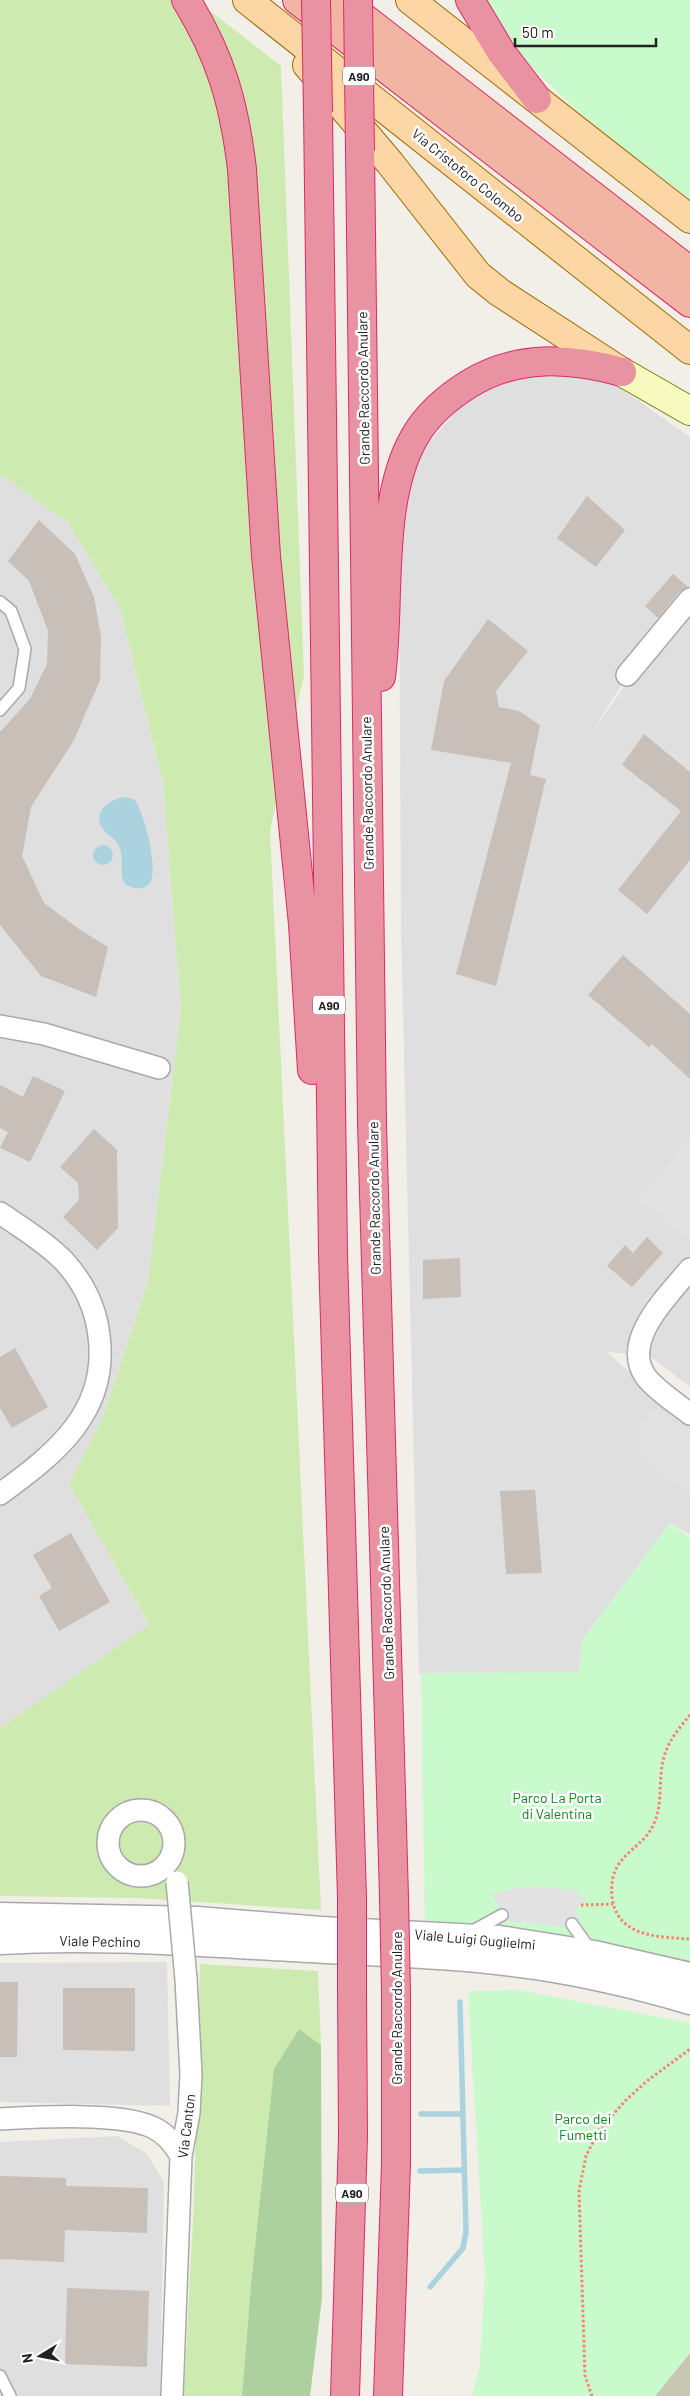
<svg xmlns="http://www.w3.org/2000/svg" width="690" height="2396" viewBox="0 0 690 2396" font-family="Barlow,sans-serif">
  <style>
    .residential { fill: #e0dfdf; fill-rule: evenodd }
    .construction { fill: #c7c7b4 }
    .grass { fill: #cdebb0 }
    .forest { fill: #add19e }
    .park { fill: #c8facc }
    .parking { fill: #e2e2e2 }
    .water { fill: #aad3df }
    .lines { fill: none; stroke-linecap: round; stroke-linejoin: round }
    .stream { stroke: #aad3df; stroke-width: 5.5 }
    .building { fill: #c7bfb8 }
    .service-casing { stroke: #a9a9a9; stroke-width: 14 }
    .minor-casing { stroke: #a9a9a9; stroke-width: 24 }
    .tertiary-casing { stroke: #a9a9a9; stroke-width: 29 }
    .secondary-casing { stroke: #707d05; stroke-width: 30 }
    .primary-casing { stroke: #a06b00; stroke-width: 30 }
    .trunk-casing { stroke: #dc2a67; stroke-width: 30 }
    .motorway-casing { stroke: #dc2a67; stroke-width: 30 }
    .path { stroke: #fa8072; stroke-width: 3; stroke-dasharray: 2.5 2.5; stroke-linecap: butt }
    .service { stroke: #fff; stroke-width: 11 }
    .minor { stroke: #fff; stroke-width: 21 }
    .tertiary { stroke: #fff; stroke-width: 26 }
    .secondary { stroke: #f7fabf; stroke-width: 28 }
    .primary { stroke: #fcd6a4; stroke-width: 28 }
    .trunk { stroke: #f2b4a3; stroke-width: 28 }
    .motorway { stroke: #e892a2; stroke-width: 28 }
    .minor-bridge-casing { stroke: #a9a9a9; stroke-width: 24; stroke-linecap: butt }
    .motorway-bridge-casing { stroke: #dc2a67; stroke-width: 30; stroke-linecap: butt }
    .minor-bridge { stroke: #fff; stroke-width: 21 }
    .motorway-bridge { stroke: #e892a2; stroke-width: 28 }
    .labels { text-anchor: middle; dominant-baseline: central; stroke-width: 5; stroke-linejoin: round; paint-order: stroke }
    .shield { fill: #fff; stroke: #646464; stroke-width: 1 }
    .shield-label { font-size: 12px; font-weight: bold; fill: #222 }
    .street-label { font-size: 14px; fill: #222; stroke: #fff }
    .park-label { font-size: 14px; fill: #0c8416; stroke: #fff }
  </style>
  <rect width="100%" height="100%" fill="#f2efe9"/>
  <path class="residential" d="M533 372 606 378 690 437V1387L650 1356 607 1352 690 1426V1535L670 1523 582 1640 579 1672 419 1674 401 930 399 524 417 456 468 398ZM627 675 630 678 592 733Z
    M0 474 68 523 120 608 163 782 181 1009 148 1282 104 1414 69 1484 149 1626 0 1728Z
    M167 1962 170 2106 0 2102V1963Z
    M117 2136 146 2153 164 2182 160 2396H0V2142Z"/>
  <path class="construction" d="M690 2353V2396H655Z"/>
  <path class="grass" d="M0 0H196L281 66 304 675 270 830 321 1910 136 1898 0 1896V1728L149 1625 69 1484 104 1414 148 1282 181 1009 163 782 120 608 68 523 0 474Z
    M200 1964 318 1971 321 2045 299 2030 251 2285 242 2396H184L194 2198Z"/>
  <path class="forest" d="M299 2029 321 2045 322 2298 310 2396H242L251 2285 274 2069Z"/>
  <path class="park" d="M487 0H690V199C626 149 554 100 505 34 497 24 493 11 487 0Z
    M670 1523 690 1538V1968L425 1925 421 1673 579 1672 582 1640Z
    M518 1990 690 2023V2353L655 2396H472L480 2364 485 2278 468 1991Z"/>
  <path class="parking" d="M690 1138V1241L640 1199Z
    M658 1409 690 1435V1495L640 1455V1423Z
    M526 1886 576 1890 586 1900 575 1910 581 1919 568 1927 506 1921 492 1894Z"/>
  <path class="water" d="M124 797 134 799C145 813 157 865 151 881 145 891 134 890 125 884 118 872 125 859 119 846 116 838 107 836 103 829 91 812 109 800 124 797Z
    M93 855a10 10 0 1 1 20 0a10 10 0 1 1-20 0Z"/>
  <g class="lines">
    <path class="stream" d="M421 2114H463
      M420 2171 464 2170
      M430 2287 463 2248 466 2232 460 2002"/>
  </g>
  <path class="building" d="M587 496 625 530 596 567 557 538Z
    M39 520 75 554 94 597 101 637 100 680 74 740 31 807 22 856 44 903 79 929 108 947 96 997 41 976 0 925V732L30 699 47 664 48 631 29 581 8 561Z
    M673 574 688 587 680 591 658 618 645 606Z
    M488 619 528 651 496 691 499 707 519 711 540 725 530 775 546 779 496 986 456 974 511 763 431 750 444 681Z
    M644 734 690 772V860L647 914 618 890 681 811 622 765Z
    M623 955 690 1014V1079L652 1044 649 1047 588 995Z
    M33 1076 65 1091 30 1162 0 1148 8 1132 0 1128V1085L23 1097Z
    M94 1129 117 1150 118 1228 97 1250 63 1217 79 1200 78 1183 60 1167Z
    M647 1237 663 1253 632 1287 607 1266 625 1245 633 1253Z
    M460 1258 461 1297 423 1299V1260Z
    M15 1348 48 1407 12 1428 0 1408V1357Z
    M535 1490 542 1573 506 1574 500 1491Z
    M71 1533 110 1602 59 1631 39 1596 52 1588 33 1555Z
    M0 1982H18L17 2057H0Z
    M63 1988H135V2051L63 2050Z
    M0 2176 66 2178V2186L148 2188 147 2233 65 2230 64 2262 0 2259Z
    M67 2288 149 2291 147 2367 65 2364Z"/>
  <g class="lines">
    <defs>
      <path id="service" d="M0 602 11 611 25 649 19 688 0 710
        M572 1924 591 1951
        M471 1932 502 1915
        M0 2376 10 2396"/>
      <path id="minor" d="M627 675 690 599
        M0 1026 44 1034 159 1068
        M0 1213C22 1228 45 1242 64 1261 83 1282 96 1308 99 1336 109 1412 55 1454 0 1494
        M690 1269C668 1296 620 1341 646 1377 657 1391 676 1403 690 1414
        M108 1843a33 33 0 1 1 66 0a33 33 0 1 1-66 0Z
        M0 2119C37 2117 120 2112 152 2127 166 2133 174 2144 181 2156
        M172 2396 181 2156 189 2113 191 2074 186 1979"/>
      <path id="tertiary" d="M0 1916 197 1920 321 1930 499 1939 594 1954 690 1976
        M0 1941C96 1935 195 1943 291 1948 372 1953 455 1954 535 1966 588 1974 639 1986 690 2001"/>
      <path id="secondary" d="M622 372 690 411"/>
      <path id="primary" d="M247 0 690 350
        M410 0 690 219
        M307 65 390 163 478 275 499 292 622 372"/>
      <path id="trunk" d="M297 0 690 303
        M341 0 690 271"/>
      <path id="motorway" d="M186 0C221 57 234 103 242 169L266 556 303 924 312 1070
        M470 0 501 52 537 99
        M318 112 333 1254 352 1898
        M360 151 372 1123 394 1897
        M381 677C391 603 377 501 415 436 428 414 448 397 469 384 518 354 570 358 622 372
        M345 2396 353 2136 352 1990
        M388 2396 396 2164V1992"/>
    </defs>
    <use href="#service" class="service-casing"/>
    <use href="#minor" class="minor-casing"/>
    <use href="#tertiary" class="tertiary-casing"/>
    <use href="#secondary" class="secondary-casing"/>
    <use href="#primary" class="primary-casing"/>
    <use href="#trunk" class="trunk-casing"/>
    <use href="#motorway" class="motorway-casing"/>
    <path class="path" d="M690 1715C680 1727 668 1741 664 1757 658 1777 663 1801 655 1821 647 1843 628 1848 617 1867 612 1876 611 1886 612 1897 617 1937 658 1937 690 1939
      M581 1905 613 1904
      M592 2396 585 2376 579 2191 586 2156 599 2130 626 2100 647 2081 690 2049"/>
    <use href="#service" class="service"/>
    <use href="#minor" class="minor"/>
    <use href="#tertiary" class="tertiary"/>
    <use href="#secondary" class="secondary"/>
    <use href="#primary" class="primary"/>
    <use href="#trunk" class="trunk"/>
    <use href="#motorway" class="motorway"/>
    <defs>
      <path id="minor-bridge" d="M177 1882 186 1979"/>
      <path id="motorway-bridge" d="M316 0 318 112
        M358 0 360 151
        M394 1897 396 1992
        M352 1898V1990"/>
    </defs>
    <use href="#minor-bridge" class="minor-bridge-casing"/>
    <use href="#motorway-bridge" class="motorway-bridge-casing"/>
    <use href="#minor-bridge" class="minor-bridge"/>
    <use href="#motorway-bridge" class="motorway-bridge"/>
  </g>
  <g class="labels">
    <g class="shield">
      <rect x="343" y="66.5" width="32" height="19" rx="4"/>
      <rect x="313" y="995.5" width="32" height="19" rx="4"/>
      <rect x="336" y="2183.5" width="32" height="19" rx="4"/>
    </g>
    <g class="shield-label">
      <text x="359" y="76">A90</text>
      <text x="329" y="1005">A90</text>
      <text x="352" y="2193">A90</text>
    </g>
    <g class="street-label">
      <text transform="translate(468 175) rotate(39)">Via Cristoforo Colombo</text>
      <text transform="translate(363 388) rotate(-91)">Grande Raccordo Anulare</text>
      <text transform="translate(367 793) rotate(-91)">Grande Raccordo Anulare</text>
      <text transform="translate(374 1198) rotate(-91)">Grande Raccordo Anulare</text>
      <text transform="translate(386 1603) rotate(-92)">Grande Raccordo Anulare</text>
      <text transform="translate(475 1939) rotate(5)">Viale Luigi Guglielmi</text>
      <text transform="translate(100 1941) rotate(1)">Viale Pechino</text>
      <text transform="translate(396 2008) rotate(-90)">Grande Raccordo Anulare</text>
      <text transform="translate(186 2126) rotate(-83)">Via Canton</text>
    </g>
    <g class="park-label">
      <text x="557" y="1797">Parco La Porta<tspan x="557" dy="16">di Valentina</tspan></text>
      <text x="583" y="2118">Parco dei<tspan x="583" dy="16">Fumetti</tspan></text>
    </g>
  </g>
  <g transform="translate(40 2356) rotate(260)" stroke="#ffffff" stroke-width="4" paint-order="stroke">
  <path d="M0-4L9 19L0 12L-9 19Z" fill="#222222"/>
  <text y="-8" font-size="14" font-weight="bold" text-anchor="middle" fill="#222222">N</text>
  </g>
  <path d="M515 38v8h141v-8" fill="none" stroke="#222222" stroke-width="2.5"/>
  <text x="522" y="38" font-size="15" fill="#222222" stroke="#ffffff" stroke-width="4" paint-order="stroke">50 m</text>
</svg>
